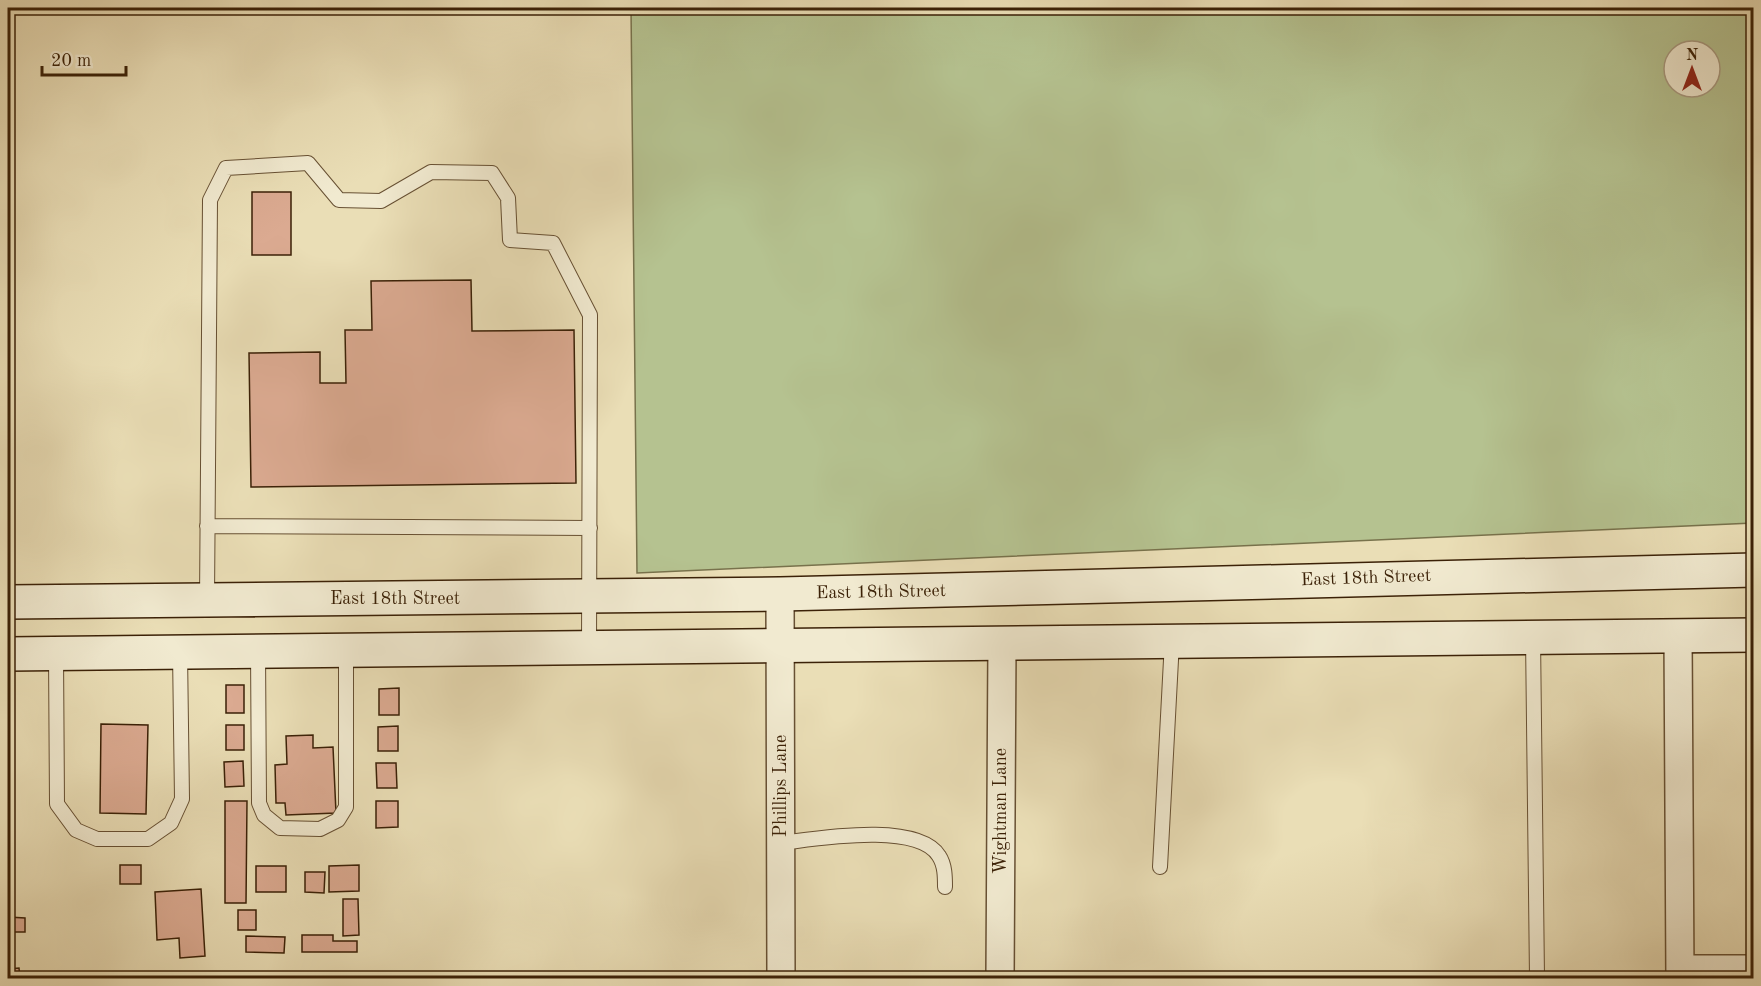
<svg xmlns="http://www.w3.org/2000/svg" width="1761" height="986" viewBox="0 0 1761 986" font-family="'Old Standard TT',serif">
  <style>
    .green { fill: #b5c290; stroke: #78724c; stroke-width: 1.5; fill-rule: evenodd }
    .building { fill: #dbaa91; stroke: #3b2107; stroke-width: 1.5 }
    .lines { fill: none; stroke-linecap: round; stroke-linejoin: round }
    .service-casing { stroke: #675033; stroke-width: 16 }
    .minor-casing { stroke: #675033; stroke-width: 30 }
    .secondary-casing { stroke: #3b2107; stroke-width: 36 }
    .service { stroke: #f1ead0; stroke-width: 14 }
    .minor { stroke: #f1ead0; stroke-width: 27 }
    .secondary { stroke: #f1ead0; stroke-width: 33 }
    .labels { text-anchor: middle; dominant-baseline: central; stroke-width: 4.5; stroke-linejoin: round; paint-order: stroke }
    .street-label { font-size: 18px; fill: #3b2107; stroke: #f1ead0 }
  </style>
  <rect width="100%" height="100%" fill="#eadeb6"/>
  <filter id="stains"><feTurbulence type="fractalNoise" baseFrequency=".00333" numOctaves="4"/><feColorMatrix values="0 0 0 0 .2 0 0 0 0 .09 0 0 0 0 .02 0 0 0 .5 -.17"/></filter>
  <radialGradient id="worn" r=".72"><stop offset=".6" stop-color="#630" stop-opacity="0"/><stop offset="1" stop-color="#630" stop-opacity=".3"/></radialGradient>
  <path class="green" d="M631 8H1753V523L637 573ZM1674 51H1710V87H1674Z"/>
  <path class="building" d="M252 192H291V255H252Z
    M471 280 472 331 574 330 576 483 251 487 249 353 320 352V383H346L345 330H372L371 281Z
    M226 685H244V713H226Z
    M399 688V715H379V689Z
    M101 724 148 725 146 814 100 813Z
    M226 725H244V750H226Z
    M398 726V751H378V727Z
    M313 735V748L333 747 336 813 286 815 285 803H276L275 765 287 764 286 736Z
    M243 761 244 786 225 787 224 762Z
    M376 763H396L397 788H377Z
    M225 801H247L246 903H225Z
    M376 801H398V827L376 828Z
    M120 865H141V884H120Z
    M359 865V891L329 892V866Z
    M256 866H286V892H256Z
    M305 872H325L324 893 305 892Z
    M201 889 205 956 180 958 179 938 157 940 155 892Z
    M343 899H358L359 935 343 936Z
    M238 910H256V930H238Z
    M8 917 25 918V932H8Z
    M302 935H333V941H357V952H302Z
    M246 936 285 937 284 953 246 952Z
    M19 968 20 978H8V969Z"/>
  <g class="lines">
    <defs>
      <path id="service" d="M207 526 590 528
        M207 600 210 200 226 168 308 163 339 200 381 201 431 172 492 173 508 198 510 240 553 243 590 315 589 648
        M1533 637 1537 978
        M258 650 259 803 264 815 280 828 320 829 338 820 346 807V650
        M56 654 57 804 76 830 97 839H148L171 823 182 799 180 652
        M781 843C816 839 917 821 939 856 945 865 945 877 945 887
        M1160 867 1172 641"/>
      <path id="minor" d="M780 594 781 978
        M1678 635 1680 978
        M1680 969H1754
        M1000 978 1002 644"/>
      <path id="secondary" d="M8 602 780 594 1754 570
        M8 654 1754 635"/>
    </defs>
    <use href="#service" class="service-casing"/>
    <use href="#minor" class="minor-casing"/>
    <use href="#secondary" class="secondary-casing"/>
    <use href="#service" class="service"/>
    <use href="#minor" class="minor"/>
    <use href="#secondary" class="secondary"/>
  </g>
  <g class="labels">
    <g class="street-label">
      <text transform="translate(1366 578) rotate(-2)">East 18th Street</text>
      <text transform="translate(881 592) rotate(-1)">East 18th Street</text>
      <text x="395" y="599">East 18th Street</text>
      <text transform="translate(781 786) rotate(-90)">Phillips Lane</text>
      <text transform="translate(1001 811) rotate(-90)">Wightman Lane</text>
    </g>
  </g>
  <rect width="1761" height="986" fill="none" stroke="#eadeb6" stroke-width="30"/>
  <rect x="9" y="9" width="1743" height="968" fill="none" stroke="#3b2107" stroke-width="3"/>
  <rect x="15" y="15" width="1731" height="956" fill="none" stroke="#3b2107" stroke-width="1.5"/>
  <g transform="translate(1692 69)"><circle r="28" fill="#f1ead0" stroke="#a89a80" stroke-width="1.5"/>
  <path d="M0-4.5L10 22L0 15L-10 22Z" fill="#8f2418"/>
  <text y="-9" font-size="16" font-weight="bold" text-anchor="middle" fill="#3b2107">N</text>
  </g>
  <path d="M42 66v9h84v-9" fill="none" stroke="#3b2107" stroke-width="3"/>
  <text x="51" y="66" font-size="18" fill="#3b2107" stroke="#f1ead0" stroke-width="4.5" paint-order="stroke">20 m</text>
  <rect width="100%" height="100%" filter="url(#stains)"/>
  <rect width="100%" height="100%" fill="url(#worn)"/>
</svg>
